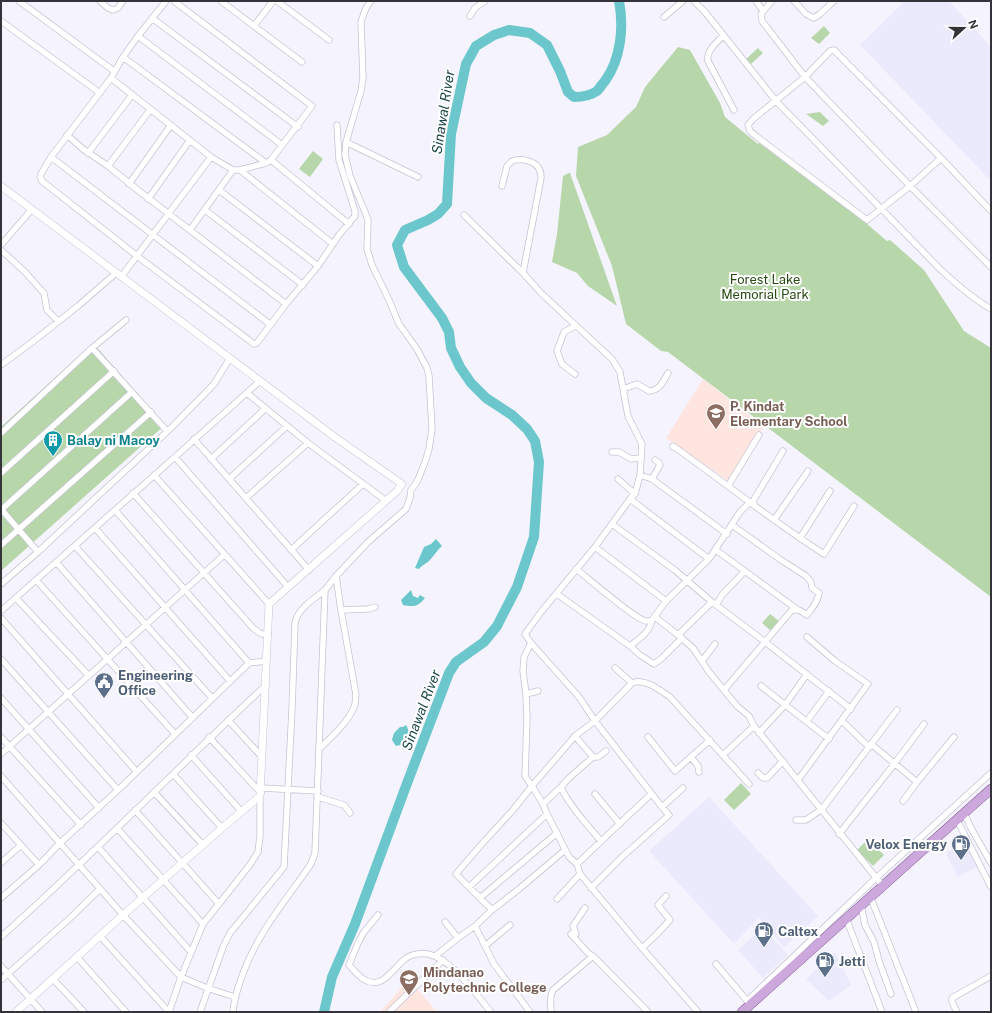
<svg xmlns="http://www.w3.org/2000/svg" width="992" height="1013" viewBox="0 0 992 1013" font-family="'Public Sans',sans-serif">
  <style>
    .built { fill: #ebe9fc }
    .education { fill: #ffe5df }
    .green { fill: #b7d7aa }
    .water { fill: #6cc7cd }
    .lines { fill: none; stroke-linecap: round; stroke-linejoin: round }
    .river { stroke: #6cc7cd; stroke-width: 10 }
    .minor-casing { stroke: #c5c3d3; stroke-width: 7 }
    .tertiary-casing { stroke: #c5c3d3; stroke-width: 8 }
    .primary-casing { stroke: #815993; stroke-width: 10 }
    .minor { stroke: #fff; stroke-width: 5.5 }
    .tertiary { stroke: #fff; stroke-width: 7 }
    .primary { stroke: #cda8dc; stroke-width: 9 }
    .labels { text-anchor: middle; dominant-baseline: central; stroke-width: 4; stroke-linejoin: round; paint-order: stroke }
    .park-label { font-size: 13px; fill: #264b13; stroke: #fff }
    .education-label { font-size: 13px; font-weight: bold; fill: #785e54; stroke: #fff; text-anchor: start }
    .culture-label { font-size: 13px; font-weight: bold; fill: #0d838f; stroke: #fff; text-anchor: start }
    .service-label { font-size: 13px; font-weight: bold; fill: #4e5e75; stroke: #fff; text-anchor: start }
    .water-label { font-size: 14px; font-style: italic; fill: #1d484a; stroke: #fff }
  </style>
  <rect width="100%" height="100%" fill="#f5f4fe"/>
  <path class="built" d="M905 1H949L991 47V181L860 45Z
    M709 797 818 916 784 947 759 918 734 944 649 851Z
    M964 839 979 866 958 877 946 854Z
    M763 927 788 955 763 978 738 950Z
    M835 952 851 985 829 1001 806 979Z"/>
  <path class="education" d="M703 379 764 427 730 482 666 438Z
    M409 979 437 1012H380Z"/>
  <path class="green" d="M824 26 830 33 819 44 811 38Z
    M678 47 690 50 720 103 725 117 758 144 759 143 866 223 887 241 890 240 924 270 964 331 991 348V597L668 352 661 351 626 324 612 266 576 176 578 147 607 135 636 107 645 87Z
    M758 48 763 53 751 64 746 59Z
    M820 112 829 121 823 126 806 114Z
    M313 151 323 159 310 177 299 169Z
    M569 173H570L617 306 588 286 577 273 552 262 557 234 563 176Z
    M93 343 165 425 1 571V427Z
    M770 614 779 621 771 631 762 623Z
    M741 783 751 794 734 810 724 800Z
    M868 839 884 855 873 866 857 850Z"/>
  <path class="water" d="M436 539 442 546C437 550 434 556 429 561 426 564 422 565 419 569L415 568 424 547 431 544Z
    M411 590 413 596 418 598 420 595 425 598C418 607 413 607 403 605L401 600Z
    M406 725C412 735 409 744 396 746L392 740 394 733 400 727H403Z"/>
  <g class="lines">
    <path class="river" d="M324 1012 332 977 355 924 406 786 449 673 456 662 484 642 497 626 517 587 534 537 539 462 535 441 527 429 512 415 486 398 471 383 460 367 451 348 449 332 442 318 404 267 397 245 405 230 428 220 438 214 447 204 451 134 466 64 476 46 494 35 509 30 530 33 547 45 560 71 568 92 574 97C582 97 590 96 597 91 600 88 602 84 605 81 621 59 624 27 619 1"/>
    <defs>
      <path id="minor" d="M19 1 114 71
        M100 1 108 8 113 10 118 8 123 1
        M166 1 138 36 123 57 111 78 51 157 41 174 40 177 42 181 137 256 254 344 257 343 286 304 318 266 339 235 355 216V211L339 160 337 125
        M221 1 254 26 273 1
        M277 1 329 40
        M694 1 705 12 776 101 940 269C956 284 972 298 991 309
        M756 1 763 11
        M772 1 761 14 762 21 805 77 910 186 991 267
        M794 1 806 14 814 18 820 14 834 1
        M470 16 475 8 485 1
        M664 17 683 1
        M152 18 298 127
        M1 21 100 93
        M254 26 302 62
        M138 36 282 145
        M723 36C716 43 706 51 708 61L734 110
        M123 57 266 163 271 160 312 106 174 1
        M111 78 211 157 233 170H240
        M67 135 83 149 108 166 139 191 286 304
        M346 142 418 177
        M88 153 132 95
        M51 157 271 325
        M941 158 910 186 867 220 757 137 750 131 748 125 753 119 805 77 830 51 834 50 941 158 991 211
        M271 160 349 224
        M266 163 240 170 333 244
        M108 166 150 110
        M129 184 171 125
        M219 190 318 266
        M148 199 190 140
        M205 210 303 285
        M464 215 523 273 541 178C542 162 524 157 512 161L507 166 502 186
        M190 230 233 170
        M1 245 32 209
        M1 250 25 272 41 290 44 293 47 310 58 321
        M523 273 542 294 612 359 620 372 628 416 642 444 640 475 635 494 630 499 709 559
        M121 277 211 157
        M92 348 167 431
        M1 365 31 343 78 306 116 273
        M575 374 562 364 557 351 564 332 575 326
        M260 381 175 457 288 587
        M623 389 637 384 649 391C660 390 663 382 668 373
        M247 393 308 443 385 500
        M1 433 92 348 126 320
        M194 439 309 570
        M673 447V446C724 482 772 521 824 554L854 506
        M612 452H619L631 459 641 458
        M211 459 265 409
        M1 473 114 371
        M154 475 269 604
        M640 475 652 479 727 534
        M229 479 287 426
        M618 479 635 494
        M652 479 660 465 659 463 655 460
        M728 486 759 435
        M133 493 253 628 261 634H268
        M246 498 308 443
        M755 506 753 501 783 451
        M1 509 38 552
        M1 510 132 392
        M115 510 249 663 266 661
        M774 520 808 471
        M612 524 676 571 712 602 764 641 851 709
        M95 528 230 681
        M800 538 830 491
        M1 545 151 412
        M75 546 212 698
        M595 547 666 601
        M291 550 363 484
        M716 550 798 610
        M56 562 192 717
        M576 569C588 578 636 620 646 621 648 621 651 620 652 620L666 601 709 559 740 512 749 503
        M336 576 341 610 368 609 375 607
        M36 580 175 734
        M1 584 38 552 173 426 214 384 230 358
        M557 594 630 646 640 655 654 664 661 659 682 638
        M16 598 89 676
        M716 605 722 595 744 572
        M1 611 175 457
        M655 617 678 635 693 648 709 672 737 706 749 716 754 726 882 885
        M1 618 136 771
        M678 635 712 602
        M630 646C639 639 650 632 652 620
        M1 659 118 790
        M702 661 715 644
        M615 668 632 683
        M761 686 829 739
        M724 690 792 610H799L807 615C812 608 818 602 819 593L812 588 811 582 806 576 781 560 732 525
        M526 694 538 691
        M1 698 99 808
        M228 720 262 757
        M807 721 829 691
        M842 721 867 745 871 744 917 782 954 737
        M759 733 785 705 807 674
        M575 736 593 757 569 778 561 787C568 804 588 826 601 841
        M1 737 81 825
        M209 737 261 793
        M648 737 675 771 710 740
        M319 749C330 738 351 720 355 704 356 701 355 698 356 695L341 610
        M1 754 224 555
        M191 755 241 811
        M723 755 754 726
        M593 757H598L606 751
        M691 757 698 766 699 772
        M758 773 763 778H767L783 761
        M173 774 222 828
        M1 776 123 915 181 977 207 988 235 997
        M798 780 868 684 835 661 807 637
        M261 788 318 791
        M154 792 203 845
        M595 794 620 824
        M318 797 344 805 350 813
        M903 801 917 782
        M543 804 561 787
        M662 807 683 788
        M135 810 219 904
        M964 813 971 828 991 863
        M796 820H806L822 809 897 710
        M957 820 991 887
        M1 823 39 865
        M117 828 203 924
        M839 834 895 763 924 724
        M98 847 191 952
        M1 863 21 845
        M577 864 651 794
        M469 887 547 814
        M591 888 622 857 669 815 662 807 595 721 579 697 531 643 525 634 541 612 595 547 630 499
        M870 896 916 1012
        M1 898 39 865 60 843 118 790 249 663
        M480 898 557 833
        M557 899 580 874
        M861 905 865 925 874 942 879 961 891 994
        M492 910 456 874 480 846 513 810 532 786 525 776 527 718 526 694 523 671 524 657 531 643
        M378 915 364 932 358 943 349 965C354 970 359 977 365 980 383 990 393 968 405 959 412 953 426 952 434 956 454 963 477 996 491 1012
        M846 918 882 1012
        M445 922 458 938
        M475 926 494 964 530 1012
        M571 934H576L573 926 585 908
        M571 934 588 953 593 956
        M100 936 169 1012
        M1 937C92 856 177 768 266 685
        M485 946 510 925
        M642 948 655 936 670 920 658 905 666 896
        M435 956 458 938 475 926 492 910 519 889 565 850
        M77 957 126 1012
        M716 964 749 1003
        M1 966 42 1012
        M53 979 84 1012
        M1 980 68 920 100 889
        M747 1001 876 878 991 773
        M169 1012 181 977 203 924 249 866 258 852 260 836V796
        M200 1012 223 947 230 933 284 867 292 709 295 623C298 608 314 599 325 590
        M233 1012C234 1001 237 990 241 979 256 934 285 902 311 864L315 853 325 590 336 576 368 542 406 509 410 498 411 490 417 482 425 462 429 449 432 429 429 376 427 368 417 349 399 324 389 300 372 265 367 249 368 220 365 212 350 176 345 155 346 142 361 91 363 78 361 22 366 8 371 1
        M389 1012 443 960
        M551 1012C551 1003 549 997 553 990L593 956 648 1012
        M698 1012 642 948 580 874 577 864 569 857 547 814 543 804 532 786 575 736 595 721 632 683C645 678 660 690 670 697L749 784
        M957 1012 952 1002V998L991 976"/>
      <path id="tertiary" d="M1 186 336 438 402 484 397 491 269 604 260 796 222 828 123 915 16 1012"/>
      <path id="primary" d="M742 1012 991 789"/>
    </defs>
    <use href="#minor" class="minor-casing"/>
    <use href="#tertiary" class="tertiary-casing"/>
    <use href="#primary" class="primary-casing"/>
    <use href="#minor" class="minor"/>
    <use href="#tertiary" class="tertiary"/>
    <use href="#primary" class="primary"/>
  </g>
  <defs>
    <symbol id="school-pin" viewBox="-11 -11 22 30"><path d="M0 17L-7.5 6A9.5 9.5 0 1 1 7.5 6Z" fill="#8d6e63" stroke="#fff"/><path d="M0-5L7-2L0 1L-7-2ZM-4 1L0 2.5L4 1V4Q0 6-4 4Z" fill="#fff"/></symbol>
    <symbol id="building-pin" viewBox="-11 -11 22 30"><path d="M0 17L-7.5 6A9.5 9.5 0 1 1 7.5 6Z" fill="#0f9aa8" stroke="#fff"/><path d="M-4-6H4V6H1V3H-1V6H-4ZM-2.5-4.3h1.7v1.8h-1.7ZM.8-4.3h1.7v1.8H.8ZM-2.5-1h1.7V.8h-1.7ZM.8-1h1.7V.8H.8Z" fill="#fff"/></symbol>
    <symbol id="civic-pin" viewBox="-11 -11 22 30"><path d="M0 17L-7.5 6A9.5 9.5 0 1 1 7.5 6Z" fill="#5c6f8a" stroke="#fff"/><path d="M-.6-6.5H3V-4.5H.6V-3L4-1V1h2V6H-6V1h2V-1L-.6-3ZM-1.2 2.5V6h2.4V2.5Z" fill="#fff"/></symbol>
    <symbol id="fuel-pin" viewBox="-11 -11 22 30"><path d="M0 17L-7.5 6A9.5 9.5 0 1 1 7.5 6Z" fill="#5c6f8a" stroke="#fff"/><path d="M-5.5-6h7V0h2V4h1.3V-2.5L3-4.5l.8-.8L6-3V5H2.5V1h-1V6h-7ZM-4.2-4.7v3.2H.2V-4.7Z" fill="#fff"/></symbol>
    <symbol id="university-pin" viewBox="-11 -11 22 30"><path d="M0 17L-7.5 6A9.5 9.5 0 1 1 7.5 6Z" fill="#8d6e63" stroke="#fff"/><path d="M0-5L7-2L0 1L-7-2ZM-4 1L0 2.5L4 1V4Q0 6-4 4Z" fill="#fff"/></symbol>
  </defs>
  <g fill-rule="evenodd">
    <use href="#school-pin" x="705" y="402" width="22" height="30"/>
    <use href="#building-pin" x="42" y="429" width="22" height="30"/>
    <use href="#civic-pin" x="93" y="671" width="22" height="30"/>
    <use href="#fuel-pin" x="950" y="833" width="22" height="30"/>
    <use href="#fuel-pin" x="753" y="920" width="22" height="30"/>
    <use href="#fuel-pin" x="814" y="950" width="22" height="30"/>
    <use href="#university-pin" x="398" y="968" width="22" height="30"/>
  </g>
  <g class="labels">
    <g class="park-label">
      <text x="765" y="279">Forest Lake<tspan x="765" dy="15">Memorial Park</tspan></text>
    </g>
    <g class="education-label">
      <text x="730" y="406">P. Kindat<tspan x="730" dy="15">Elementary School</tspan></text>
      <text x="423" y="972">Mindanao<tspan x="423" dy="15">Polytechnic College</tspan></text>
    </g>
    <g class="culture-label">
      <text x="67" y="440">Balay ni Macoy</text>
    </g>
    <g class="service-label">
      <text x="118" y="675">Engineering<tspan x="118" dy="15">Office</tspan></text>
      <text x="947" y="844" text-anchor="end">Velox Energy</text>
      <text x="778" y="931">Caltex</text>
      <text x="839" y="961">Jetti</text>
    </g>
    <g class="water-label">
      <text transform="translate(443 112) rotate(-81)">Sinawal River</text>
      <text transform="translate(421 710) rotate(-69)">Sinawal River</text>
    </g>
  </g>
  <rect width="992" height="1013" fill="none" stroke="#343339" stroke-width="4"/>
  <g transform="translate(964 28) rotate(69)" stroke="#ffffff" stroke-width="3" paint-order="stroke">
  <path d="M0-3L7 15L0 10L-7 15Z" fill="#343339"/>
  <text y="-6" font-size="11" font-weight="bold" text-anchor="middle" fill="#343339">N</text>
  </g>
</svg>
